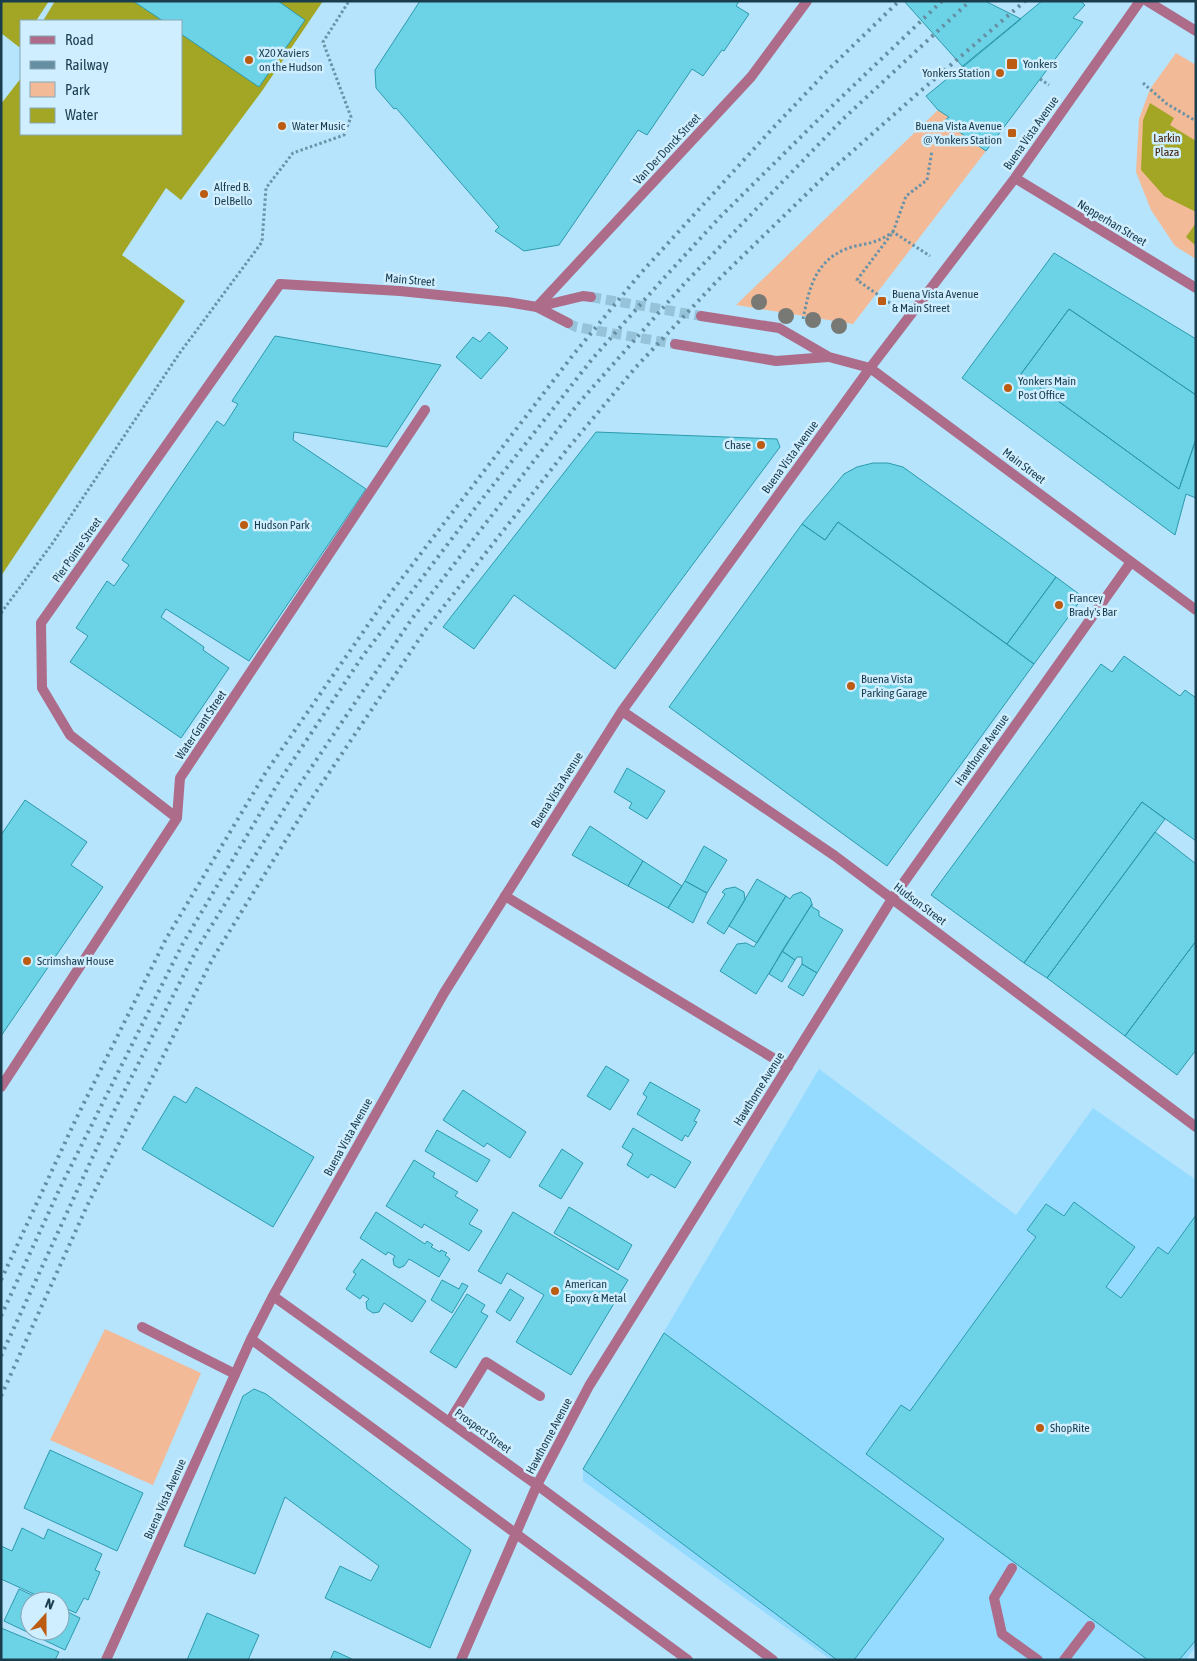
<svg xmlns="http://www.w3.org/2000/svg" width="1197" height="1661" viewBox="0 0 1197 1661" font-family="'Asap Condensed',sans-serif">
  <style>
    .built { fill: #94dbff }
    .green { fill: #f3ba98 }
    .water { fill: #a2a624; fill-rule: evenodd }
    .pier { fill: #b5e4fc }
    .building { fill: #6cd2e5; stroke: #2c9aad }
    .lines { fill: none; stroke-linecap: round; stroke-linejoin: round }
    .tertiary-tunnel { stroke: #96c3d9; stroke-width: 10; stroke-dasharray: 10 5; stroke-linecap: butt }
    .path { stroke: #6a93a7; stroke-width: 3; stroke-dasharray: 2.5 2.5; stroke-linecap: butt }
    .service { stroke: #ad6c89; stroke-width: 10 }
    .minor { stroke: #ad6c89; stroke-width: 10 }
    .tertiary { stroke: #ad6c89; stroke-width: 10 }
    .rail { stroke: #658ea2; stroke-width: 4; stroke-dasharray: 2.5 5; stroke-linecap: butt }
    .tree { fill: #787975 }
    .poi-dot { fill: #bb5c12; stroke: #cfeeff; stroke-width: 2 }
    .labels { text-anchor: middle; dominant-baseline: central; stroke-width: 5; stroke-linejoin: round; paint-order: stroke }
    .poi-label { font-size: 12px; fill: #1a3d4d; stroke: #cfeeff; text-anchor: start }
    .street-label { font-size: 12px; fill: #1a3d4d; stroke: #cfeeff }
    .park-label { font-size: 12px; fill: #472106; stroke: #cfeeff }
  </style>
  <rect width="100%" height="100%" fill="#b5e4fc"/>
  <path class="built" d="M819 1069 1016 1215 1093 1108 1196 1180V1646L1186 1660H831L583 1481V1469Z"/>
  <path class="green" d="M1176 53 1196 65V259L1175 246 1151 210 1136 172 1139 119 1150 89Z
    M938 110 949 117 945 121 986 151 853 324 736 305Z
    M105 1329 201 1373 153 1485 50 1440Z"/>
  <path class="water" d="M1 1H323L262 91 181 200 166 188 122 255 185 301 1 576ZM21 21H181V134H21Z
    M1150 103 1174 118 1170 125 1196 141V212L1164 196 1141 170 1143 120Z
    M1196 223V246L1186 237Z"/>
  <path class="pier" d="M49 1H55L43 21H36Z
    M1 33 19 47 21 45V78L1 104Z"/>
  <path class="building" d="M133 1H278L305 20 259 87 181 34V21H163Z
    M420 1H739L736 6 749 14 724 51 722 50 703 76 692 69 647 135 638 130 559 245 524 251 495 231 499 227 396 108 394 109 376 88 375 70Z
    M904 1H985L1021 19 963 67Z
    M1042 1H1080L1085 5 1073 18 1083 22 986 151 944 121 949 117 938 110 926 96Z
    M1054 253 1196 339V395L1069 309 1021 374 1179 489 1196 439V498L1186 494 1175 535 962 378Z
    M1069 309 1196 395V439L1179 489 1021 374Z
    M489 332 508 348 481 379 456 357 473 337 480 342Z
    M275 336 441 365 387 447 294 432 293 440 366 489 249 661 166 609 161 617 204 647 203 650 229 668 181 738 70 662 88 636 76 628 107 581 114 586 129 565 122 560 217 421 224 426 238 404 232 401Z
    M596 432 777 439 780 447 615 669 514 595 474 649 443 627Z
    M873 463H888L903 467 1056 577 1007 644 838 522 825 540 802 524 844 474 857 467Z
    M838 522 1034 664 887 866 669 707 802 524 825 540Z
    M1056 577 1083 597 1034 664 1007 644Z
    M1124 656 1180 696 1185 690 1196 698V841L1142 802 1024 963 931 895 1101 664 1112 672Z
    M627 768 665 791 647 819 629 808 632 803 614 792Z
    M25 800 87 842 71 865 103 887 1 1036V835Z
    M1142 802 1165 819 1047 978 1024 963Z
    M590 826 643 861 628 886 572 855Z
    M1155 832 1196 864V941L1125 1036 1047 978Z
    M704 846 727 860 707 893 685 881Z
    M643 861 682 886 668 908 628 886Z
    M757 879 786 896 757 943 729 926Z
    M685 881 707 893 693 923 668 908Z
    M735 887 744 892 745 900 724 934 707 923 725 894 722 892 725 889Z
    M801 892 810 898 812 904 756 994 720 971 737 944 746 943 754 947 786 896 790 899 793 895Z
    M812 904V907L819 911V916L843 930 817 973 802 964V957H797L795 960 782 951Z
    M1196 941V1050L1177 1075 1125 1036Z
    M782 951 795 960 782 982 769 974Z
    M802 964 817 973 803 996 788 987Z
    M606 1066 629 1080 610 1110 587 1096Z
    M650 1082 700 1110 694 1121 697 1122 688 1137 685 1135 682 1141 637 1114 647 1097 643 1094Z
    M196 1087 314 1157 273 1227 142 1149 174 1096 186 1103Z
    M463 1090 526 1132 510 1158 487 1143 484 1147 443 1120Z
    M633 1128 691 1162 675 1188 651 1174 648 1178 627 1165 633 1154 622 1147Z
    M437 1130 490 1160 477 1182 425 1151Z
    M562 1149 583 1163 561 1199 539 1186Z
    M414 1160 435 1173 433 1177 458 1192 455 1196 478 1210 469 1224 482 1231 469 1251 424 1224 422 1228 386 1206Z
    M1074 1202 1135 1247 1106 1287 1121 1298 1158 1247 1168 1254 1196 1215V1640L1179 1660H1148L866 1454 901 1405 910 1411 1036 1237 1027 1230 1046 1204 1064 1216Z
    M569 1207 632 1245 618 1270 554 1233Z
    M376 1212 425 1244 427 1241 433 1245 431 1247 440 1252 441 1250 447 1253 445 1255 450 1259 439 1277 409 1259 404 1266 399 1268 394 1265 393 1259 395 1256 388 1252 386 1255 360 1238Z
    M513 1212 628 1280 571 1375 516 1342 544 1295 507 1273 501 1284 478 1271Z
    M362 1259 426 1301 412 1322 384 1303 379 1312 373 1313 367 1309 366 1302 369 1299 363 1295 360 1299 346 1289 356 1274 353 1272Z
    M442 1280 459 1289 462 1283 468 1286 452 1313 431 1300Z
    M510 1289 524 1298 510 1321 496 1312Z
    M467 1294 485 1305 481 1312 488 1316 456 1368 430 1352Z
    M664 1333 944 1539 854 1660H837L583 1469Z
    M254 1389 266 1394 471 1550 430 1648 325 1598 340 1566 371 1581 379 1566 285 1497 255 1574 184 1546 243 1396Z
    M50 1450 143 1493 117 1551 24 1508Z
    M22 1528 44 1539 48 1529 102 1554 95 1570 100 1572 88 1600 84 1598 76 1613 60 1606V1601H49L1 1579V1546L12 1551Z
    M19 1589 45 1601H30V1631H60V1608L80 1618 65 1650 4 1621Z
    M207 1613 259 1635 248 1660H187Z
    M1 1628 59 1652 55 1660H1Z
    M334 1651 339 1653 354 1660H330Z"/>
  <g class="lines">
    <path class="tertiary-tunnel" d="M591 297 701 316
      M568 323 576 327 675 344"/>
    <path class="path" d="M1040 79 1049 85
      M1143 83 1167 104 1196 121
      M894 306 857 280 893 232 906 196 927 180 932 151
      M803 319C809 290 814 262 846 249 855 245 866 245 876 241 882 239 888 235 893 232L930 256
      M1 613 52 544 179 354 262 242 266 188 293 153 344 135 351 117 323 42 349 1"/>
    <path class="service" d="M505 896 788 1067
      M142 1327 235 1374
      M449 1422 486 1362 540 1396
      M1012 1568 994 1598 1002 1634 1038 1660
      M1064 1660 1090 1626"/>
    <path class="minor" d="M537 307 751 77 807 1
      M177 818 70 735 42 688 41 623 280 284
      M1 1087 177 818 180 778 425 410
      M537 1485 589 1386 892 899 1131 562"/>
    <path class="tertiary" d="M1147 1 1196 31
      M1015 178 1196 288
      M280 284 400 291 507 302 537 307 568 323
      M537 307 583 296 591 297
      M701 316 779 328 829 357 870 368 1196 610
      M675 344 776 361 828 357
      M622 711 835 856 1196 1127
      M273 1296 537 1485 773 1660
      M251 1339 688 1660
      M106 1660 251 1339 273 1296 444 993 622 711 870 368 1015 178 1140 1
      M461 1660 537 1485"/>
    <path class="rail" d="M1 1280 76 1119 166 939 266 772 386 599 573 355 640 274 772 129 830 68 899 1
      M1 1316 60 1188 182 945 280 780 362 657 479 503 593 358 663 279 720 217 830 108 942 1
      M1 1356 111 1117 197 949 296 790 411 620 577 405 685 283 843 119 970 1
      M1 1396 87 1206 213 958 310 801 426 629 569 447 636 367 718 280 828 173 916 95 1025 1"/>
  </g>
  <g class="tree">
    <circle cx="759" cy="302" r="8"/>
    <circle cx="786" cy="316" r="8"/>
    <circle cx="813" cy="320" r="8"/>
    <circle cx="839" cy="326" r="8"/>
  </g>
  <g class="poi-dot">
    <circle cx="249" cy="60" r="5"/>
    <rect x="1006" y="58" width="12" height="12" rx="2.5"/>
    <circle cx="1000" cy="73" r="5"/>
    <circle cx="282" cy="126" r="5"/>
    <rect x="1007" y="128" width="10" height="10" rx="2.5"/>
    <circle cx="204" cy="194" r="5"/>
    <rect x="877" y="296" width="10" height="10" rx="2.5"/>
    <circle cx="1008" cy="388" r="5"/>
    <circle cx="761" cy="445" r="5"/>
    <circle cx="244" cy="525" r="5"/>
    <circle cx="1059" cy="605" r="5"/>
    <circle cx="851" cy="686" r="5"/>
    <circle cx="27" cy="961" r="5"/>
    <circle cx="555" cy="1291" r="5"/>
    <circle cx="1040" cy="1428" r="5"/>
  </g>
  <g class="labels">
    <g class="poi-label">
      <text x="259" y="53">X20 Xaviers<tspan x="259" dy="14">on the Hudson</tspan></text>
      <text x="1023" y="64">Yonkers</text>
      <text x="990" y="73" text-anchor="end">Yonkers Station</text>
      <text x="292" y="126">Water Music</text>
      <text x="1002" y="126" text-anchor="end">Buena Vista Avenue<tspan x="1002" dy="14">@ Yonkers Station</tspan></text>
      <text x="214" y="187">Alfred B.<tspan x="214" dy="14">DelBello</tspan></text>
      <text x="892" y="294">Buena Vista Avenue<tspan x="892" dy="14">&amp; Main Street</tspan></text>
      <text x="1018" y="381">Yonkers Main<tspan x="1018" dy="14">Post Office</tspan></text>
      <text x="751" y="445" text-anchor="end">Chase</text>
      <text x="254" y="525">Hudson Park</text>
      <text x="1069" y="598">Francey<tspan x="1069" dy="14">Brady's Bar</tspan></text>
      <text x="861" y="679">Buena Vista<tspan x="861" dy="14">Parking Garage</tspan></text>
      <text x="37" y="961">Scrimshaw House</text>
      <text x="565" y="1284">American<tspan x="565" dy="14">Epoxy &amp; Metal</tspan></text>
      <text x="1050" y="1428">ShopRite</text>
    </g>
    <g class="street-label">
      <text transform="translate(1031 133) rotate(-55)">Buena Vista Avenue</text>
      <text transform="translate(667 149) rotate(-47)">Van Der Donck Street</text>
      <text transform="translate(1112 223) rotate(31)">Nepperhan Street</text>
      <text transform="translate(410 280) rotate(5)">Main Street</text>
      <text transform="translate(790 457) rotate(-54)">Buena Vista Avenue</text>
      <text transform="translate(1024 466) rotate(37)">Main Street</text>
      <text transform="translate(77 550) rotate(-55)">Pier Pointe Street</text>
      <text transform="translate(201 725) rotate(-56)">Water Grant Street</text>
      <text transform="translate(982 750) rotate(-55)">Hawthorne Avenue</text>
      <text transform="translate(557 790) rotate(-58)">Buena Vista Avenue</text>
      <text transform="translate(920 904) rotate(37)">Hudson Street</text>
      <text transform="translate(759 1089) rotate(-58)">Hawthorne Avenue</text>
      <text transform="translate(348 1137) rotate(-61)">Buena Vista Avenue</text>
      <text transform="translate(483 1431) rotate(36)">Prospect Street</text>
      <text transform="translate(549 1436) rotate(-62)">Hawthorne Avenue</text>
      <text transform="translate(165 1499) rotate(-66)">Buena Vista Avenue</text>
    </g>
    <g class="park-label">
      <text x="1167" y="138">Larkin<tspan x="1167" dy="14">Plaza</tspan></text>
    </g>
  </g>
  <rect width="1197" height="1661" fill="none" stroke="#1a3d4d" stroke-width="5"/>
  <rect x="20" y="20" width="162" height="115" fill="#cfeeff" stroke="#87a7b8"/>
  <rect x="30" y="36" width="25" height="8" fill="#ad6c89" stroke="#87a7b8"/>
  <text x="65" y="45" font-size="15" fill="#1a3d4d">Road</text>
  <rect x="30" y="61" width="25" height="8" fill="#658ea2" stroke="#87a7b8"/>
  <text x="65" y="70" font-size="15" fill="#1a3d4d">Railway</text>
  <rect x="30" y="82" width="25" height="15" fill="#f3ba98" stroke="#87a7b8"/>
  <text x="65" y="95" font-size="15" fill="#1a3d4d">Park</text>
  <rect x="30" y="108" width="25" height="15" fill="#a2a624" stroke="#87a7b8"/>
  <text x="65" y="120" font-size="15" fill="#1a3d4d">Water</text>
  <g transform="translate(45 1616) rotate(21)"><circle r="24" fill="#cfeeff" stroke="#87a7b8"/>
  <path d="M0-4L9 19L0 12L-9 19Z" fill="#bb5c12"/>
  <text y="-8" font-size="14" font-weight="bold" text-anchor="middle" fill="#1a3d4d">N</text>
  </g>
</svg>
